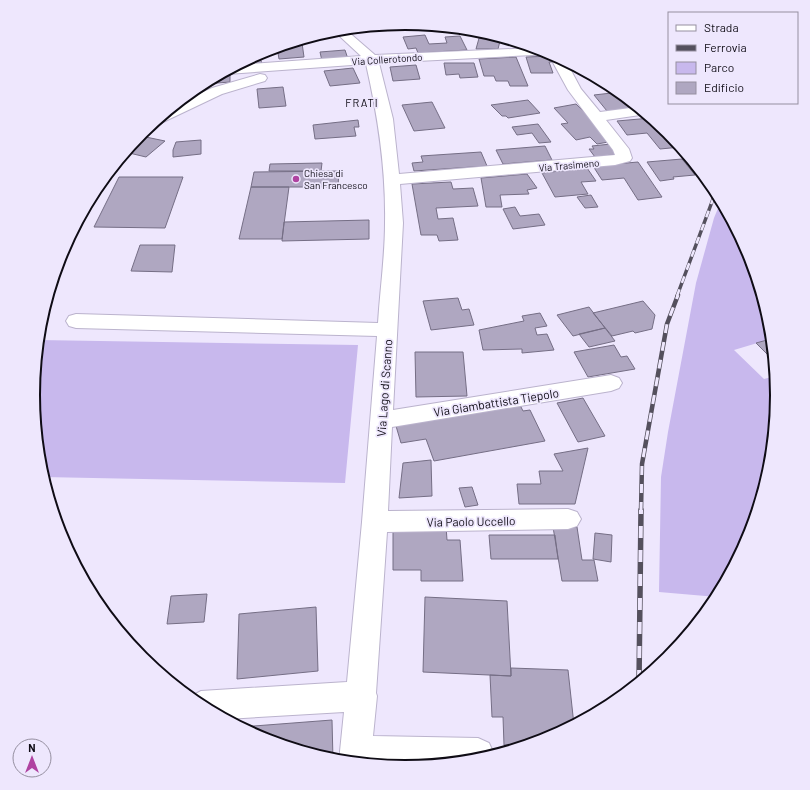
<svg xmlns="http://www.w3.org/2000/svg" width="810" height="790" viewBox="0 0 810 790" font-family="Barlow,sans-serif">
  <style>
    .green { fill: #c8b8ed }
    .building { fill: #afa7c1; stroke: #756e85 }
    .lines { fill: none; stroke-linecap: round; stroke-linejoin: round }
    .minor-casing { stroke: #bbb3cd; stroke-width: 2 }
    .minor { fill: #fff; fill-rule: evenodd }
    .rail-far2-casing { stroke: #54505d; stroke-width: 3.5 }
    .rail-far1-casing { stroke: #54505d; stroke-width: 4.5 }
    .rail-casing { stroke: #54505d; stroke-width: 5.5 }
    .rail-far2 { stroke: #eee7fd; stroke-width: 2.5; stroke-dasharray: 7; stroke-linecap: butt }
    .rail-far1 { stroke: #eee7fd; stroke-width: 3; stroke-dasharray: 9; stroke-linecap: butt }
    .rail { stroke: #eee7fd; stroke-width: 4; stroke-dasharray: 12; stroke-linecap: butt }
    .poi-dot { fill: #af42a1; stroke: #eee7fd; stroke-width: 1.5 }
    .labels { text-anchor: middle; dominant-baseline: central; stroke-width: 3.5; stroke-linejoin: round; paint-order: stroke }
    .far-street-label { font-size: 10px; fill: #0f0c15; stroke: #eee7fd }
    .far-poi-label { font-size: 10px; fill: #0f0c15; stroke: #eee7fd; text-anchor: start }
    .far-neighbourhood-label { font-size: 11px; letter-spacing: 1px; fill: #0f0c15; stroke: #eee7fd }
    .street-label { font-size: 12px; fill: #0f0c15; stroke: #eee7fd }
    .rim { fill: none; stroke: #0f0c15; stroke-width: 2 }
  </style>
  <rect width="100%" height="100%" fill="#eee7fd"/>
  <path class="green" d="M721 201 749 253 770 323 771 339 734 350 764 379 775 376 777 395 770 468 749 538 717 597 659 592 661 477 668 432 696 283 714 218Z
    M38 340 358 345 345 483 43 477 40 467 33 395Z"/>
  <path class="building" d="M481 31 501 37 498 49H476Z
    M425 35 429 44 447 43 445 37 460 36 467 50 418 53 416 48 408 49 403 37Z
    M302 43 304 57 279 59 277 47Z
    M345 50 348 59 322 61 320 52Z
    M257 54H259L262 64H239Z
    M553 56 555 62H549L553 73H531L526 57Z
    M516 57 528 86H510L508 81H496L494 76H484L479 59Z
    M444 63H474L478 77 460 78 459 74 446 75Z
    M416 65 420 79 393 81 390 67Z
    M353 68 360 83 330 86 324 71Z
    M230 74V82L205 84 203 87H196L219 75Z
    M283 87 286 106 259 108 257 89Z
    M195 91V98L174 106 191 92Z
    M620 92 639 108 607 111 594 95Z
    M528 100 540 113 508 118 506 116H502L491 105Z
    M432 102 445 128 414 131 402 105Z
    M576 104 614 141 597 144 590 137 576 140 561 124 568 123 554 108Z
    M651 118 668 132 681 147 660 149 647 133 627 135 617 121Z
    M358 120 359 127H354L356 136 315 139 313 125Z
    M538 124 551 142 539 143 532 133 517 135 512 127Z
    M141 136 165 141 146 157 125 152Z
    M201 140V154L173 157V150L176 142Z
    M611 144 620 154 595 157 589 149H594L592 146Z
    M545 146 552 160 503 164 496 150Z
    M481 152 487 166 414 171 412 163 423 162 421 156Z
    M682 159 695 175 673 177 674 179 660 181 647 162Z
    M638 162 662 197 638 200 624 178 602 180 593 166Z
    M322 163 321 171H269L270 164Z
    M587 168 596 181 581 182 588 194 555 197 542 173Z
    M339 171 338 187H251L254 172Z
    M527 174 537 188 527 190 529 194 500 195 502 207H486L481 178Z
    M119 177H183L165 228 94 227Z
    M451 182 453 189 473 188 478 206 436 208 438 219 453 218 458 240 439 241 437 235H421L412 184Z
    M251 187H289L282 239H239Z
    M591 195 598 207 585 208 577 197Z
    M515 207 520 216 539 214 545 225 513 229 503 209Z
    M369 220V239L282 241 284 222Z
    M140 245H175L172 272 131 271Z
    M458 298 462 310 469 309 474 325 431 330 423 301Z
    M643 301 655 315 652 329 635 333 633 331 612 336 593 313Z
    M589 307 605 328 573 336 557 315Z
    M540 313 547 326 535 328 537 335 547 334 554 350 522 353V349L483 350 479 330 524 321 522 316Z
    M605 328 615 341 589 347 579 334Z
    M771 339 773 357 771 358 756 343Z
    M614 345 621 357 627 356 635 369 588 377 574 352Z
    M415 352H463L467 396 416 397Z
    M583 398 605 436 578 442 557 403Z
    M520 405 523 411 530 410 545 441 434 461 426 439 401 443 396 426Z
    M588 448 575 504H519L517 484H541L539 471H563L554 454Z
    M431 460 432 496 399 498 403 463Z
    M472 487 478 505 465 507 459 488Z
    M446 526 447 540H460L463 581H421V570H393V527Z
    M553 527H577L582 560H594L598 581H562Z
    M595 533 612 535 611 562 593 559Z
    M489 535H555L558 559H491Z
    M207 594 204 622 167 624 171 596Z
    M425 597 507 601 511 676 423 672Z
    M316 607 318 671 237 679 239 614Z
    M511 668 568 670 574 725 547 739 523 746 504 745 503 717H492L490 675 511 676Z
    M332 720 333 760 262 739 241 727Z"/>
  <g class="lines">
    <defs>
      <path id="minor" d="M345 29 375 55 535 48 552 54 379 63 393 119 399 174 615 155 613 150 568 90 550 57 553 54 566 61 581 89 600 112 638 107 647 114 606 120 629 149 632 158 630 161 615 165 400 184 403 223 393 410 611 375 619 378 622 383 619 388 611 391 392 427 388 511 568 509 577 512 581 519 577 526 568 529 387 532 376 693 377 696 373 736 478 738 489 743 494 754 477 760 405 767 339 761 344 712 226 719 198 704 190 697 201 691 347 682 362 522 377 336 76 328 69 326 66 321 69 316 76 314 378 323C380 290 385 256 385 223 386 168 378 117 366 64L227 74 222 73 237 65 361 56 333 30Z
        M260 74 265 75 267 78 265 81 222 94 161 123H152L173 106 212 88Z"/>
    </defs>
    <use href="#minor" class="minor-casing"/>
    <use href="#minor" class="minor"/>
    <defs>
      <path id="rail-far2" d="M677 296 716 191"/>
      <path id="rail-far1" d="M641 511 642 464 667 324 678 295"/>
      <path id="rail" d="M639 682 641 510"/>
    </defs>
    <use href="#rail-far2" class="rail-far2-casing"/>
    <use href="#rail-far1" class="rail-far1-casing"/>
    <use href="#rail" class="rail-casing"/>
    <use href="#rail-far2" class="rail-far2"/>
    <use href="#rail-far1" class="rail-far1"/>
    <use href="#rail" class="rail"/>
  </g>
  <circle class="poi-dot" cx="296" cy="179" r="4"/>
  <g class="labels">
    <g class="far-street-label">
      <text transform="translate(387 59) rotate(-4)">Via Collerotondo</text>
      <text transform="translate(569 165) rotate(-5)">Via Trasimeno</text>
    </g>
    <g class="far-poi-label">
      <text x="304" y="173">Chiesa di<tspan x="304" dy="12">San Francesco</tspan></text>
    </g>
    <g class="far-neighbourhood-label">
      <text x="362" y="102">FRATI</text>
    </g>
    <g class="street-label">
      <text transform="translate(384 388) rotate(-86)">Via Lago di Scanno</text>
      <text transform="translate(496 402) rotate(-9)">Via Giambattista Tiepolo</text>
      <text transform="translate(471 521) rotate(-1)">Via Paolo Uccello</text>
    </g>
  </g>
  <path d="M0 0H810V790H0ZM40 395a365 365 0 1 1 730 0a365 365 0 1 1-730 0Z" fill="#eee7fd" fill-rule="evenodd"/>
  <path class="rim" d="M40 395a365 365 0 1 1 730 0a365 365 0 1 1-730 0Z"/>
  <rect x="668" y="12" width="130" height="92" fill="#eee7fd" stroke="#958fa0"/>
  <rect x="676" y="25" width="20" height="6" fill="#ffffff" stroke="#958fa0"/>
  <text x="704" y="32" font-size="12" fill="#0f0c15">Strada</text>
  <rect x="676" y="45" width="20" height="6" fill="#54505d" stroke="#958fa0"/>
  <text x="704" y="52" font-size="12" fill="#0f0c15">Ferrovia</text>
  <rect x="676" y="62" width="20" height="12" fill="#c8b8ed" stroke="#958fa0"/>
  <text x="704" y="72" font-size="12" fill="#0f0c15">Parco</text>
  <rect x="676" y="82" width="20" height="12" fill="#afa7c1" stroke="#958fa0"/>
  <text x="704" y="92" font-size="12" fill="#0f0c15">Edificio</text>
  <g transform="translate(32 758)"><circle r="19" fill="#eee7fd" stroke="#958fa0"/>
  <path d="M0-3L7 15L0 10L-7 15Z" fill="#af42a1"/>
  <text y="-6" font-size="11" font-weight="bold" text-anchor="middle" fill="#0f0c15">N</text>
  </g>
</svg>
